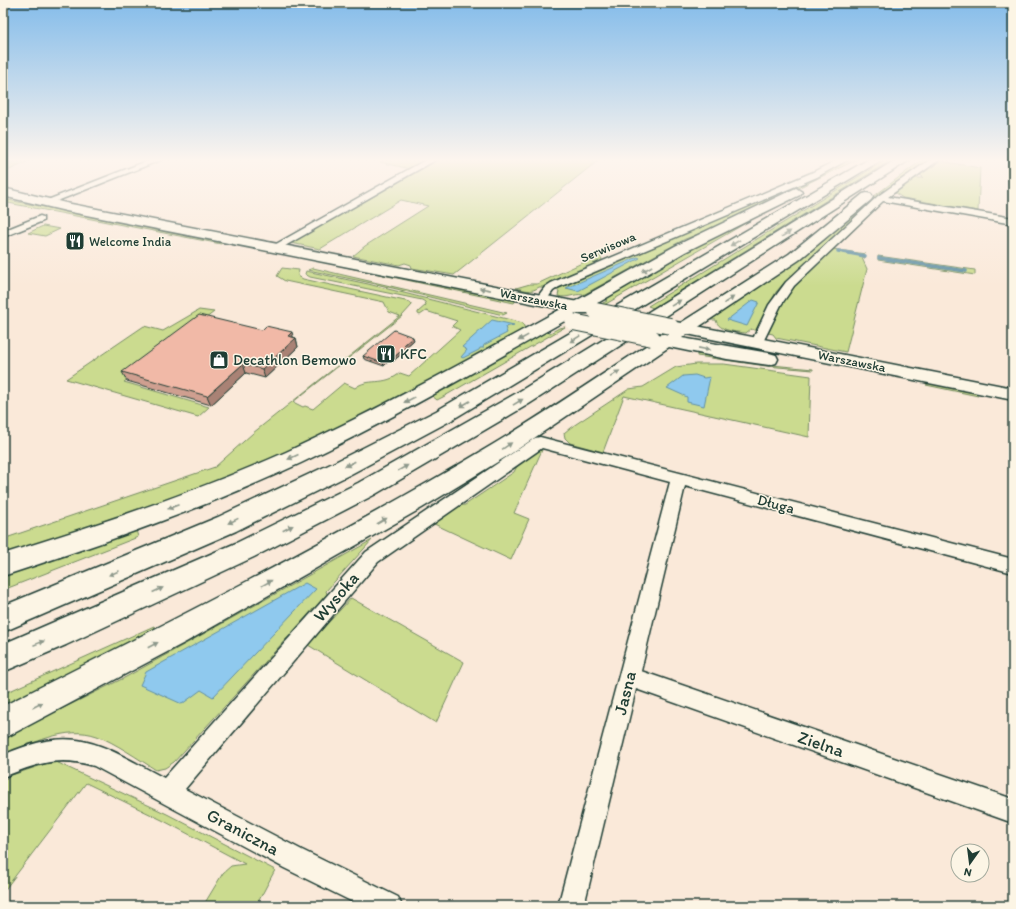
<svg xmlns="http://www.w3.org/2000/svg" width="1016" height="909" viewBox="0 0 1016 909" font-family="Itim,sans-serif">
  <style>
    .green { fill: #cbdb8f; stroke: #758c62 }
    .water { fill: #8fc9ee; stroke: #6291a4 }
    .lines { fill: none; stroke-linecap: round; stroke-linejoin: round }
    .stream-far1 { stroke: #6291a4; stroke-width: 3 }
    .stream { stroke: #6291a4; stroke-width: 3.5 }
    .street-casing { stroke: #1f3d34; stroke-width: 3 }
    .secondary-casing { stroke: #1f3d34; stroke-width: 3 }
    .highway-casing { stroke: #1f3d34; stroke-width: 3 }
    .street { fill: #fcf5e5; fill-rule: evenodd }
    .secondary { fill: #fcf5e5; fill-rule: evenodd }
    .highway { fill: #fcf5e5; fill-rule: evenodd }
    .secondary-bridge-casing { stroke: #1f3d34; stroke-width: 18; stroke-linecap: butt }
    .secondary-bridge { stroke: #fcf5e5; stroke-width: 16 }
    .wall { fill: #cf9f90; stroke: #1f3d34 }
    .shaded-wall { fill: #a98275; stroke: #1f3d34 }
    .building { fill: #f1b9a7; stroke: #1f3d34 }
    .oneway { fill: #8e998c }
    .labels { text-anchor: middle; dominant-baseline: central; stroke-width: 3; stroke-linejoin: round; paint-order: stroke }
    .far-poi-label { font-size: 13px; fill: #1f3d34; stroke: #fcf5e5; text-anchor: start }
    .far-street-label { font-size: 13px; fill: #1f3d34; stroke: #fcf5e5 }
    .poi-label { font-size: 15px; fill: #1f3d34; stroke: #fcf5e5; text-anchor: start }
    .street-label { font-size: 15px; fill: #1f3d34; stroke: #fcf5e5 }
    .near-street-label { font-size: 18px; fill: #1f3d34; stroke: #fcf5e5 }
  </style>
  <rect width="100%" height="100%" fill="#fae9d9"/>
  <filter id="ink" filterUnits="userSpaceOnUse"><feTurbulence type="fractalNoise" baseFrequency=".025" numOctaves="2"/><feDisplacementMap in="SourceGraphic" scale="8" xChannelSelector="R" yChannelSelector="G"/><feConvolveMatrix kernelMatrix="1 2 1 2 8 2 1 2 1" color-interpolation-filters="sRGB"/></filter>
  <g filter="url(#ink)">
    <path class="green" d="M19 159H33L3 173V166Z
      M385 159H427L410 169 380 162Z
      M440 159H600L454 275 412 268 411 265 405 263 399 265 353 256 365 246 428 206 401 200 320 249 291 243Z
      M850 159H858L717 227 685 239 583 295C574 293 568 299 558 296L559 291 555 290 816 177Z
      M887 159H893L653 308 648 306Z
      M923 159H931L881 194 784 283 776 292 757 331 751 329 746 333C737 332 718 331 716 320H711Z
      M941 161 980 168 978 211 903 198 895 193 914 178H922L923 177 920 175Z
      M3 199 223 242 221 244 3 202Z
      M758 216 604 305 601 304 607 301 604 299 719 234Z
      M43 226 60 229 45 236 28 233Z
      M833 249 865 254V258H862L867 269 846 352 776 338 773 334 768 333 785 298 795 285Z
      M599 255 602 259 600 262 558 279 543 287H539C531 293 525 290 516 288L530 284H537Z
      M878 256 975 270V275L878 260Z
      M309 258 517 299 514 303 308 259Z
      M282 268 299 270 298 276 303 279 410 302 412 305 402 316 293 402 303 407 305 406 313 409 344 383 355 388C368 377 384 387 400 373L409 376 460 330 452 326 457 321 426 311 420 315 418 314V312L426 305 425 302 422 300 310 277 305 274 306 271 368 284 523 323 524 327 526 328 389 404 269 461 195 491 3 557V539L215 467 253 433 400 316 389 312 384 302 285 281 277 276Z
      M313 268 507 313 503 315 376 284 308 270Z
      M199 310 214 312 124 382 209 407 198 417 66 379 144 326 163 331Z
      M565 327 443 397 437 400 432 396 545 331 550 333 559 328Z
      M697 354 762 364 813 369V370L766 366 697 356Z
      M696 364H724L811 376 809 437 624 396 603 452 570 443 565 438 564 433 570 428 629 389 643 387 676 367Z
      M932 382 973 391 978 396 926 385Z
      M539 449 542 450 514 513 529 519 511 560 432 523 456 506 465 505 514 472 517 466Z
      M136 530 138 537 3 590V574Z
      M372 540 326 591 327 594 174 762 165 768 156 770C140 760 114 742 97 736 66 725 31 744 3 756V738L126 677Z
      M351 598 464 662 436 723 308 645Z
      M154 626 156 633 3 711V694Z
      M54 761 167 814 275 870 256 906H203L223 873 231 866 245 864 162 820 86 783 3 892V782L9 776Z"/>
    <path class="water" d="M638 257 640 258 578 291 566 288Z
      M753 300 759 302 747 326 727 320Z
      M492 320 514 325 505 327 507 333 484 345 483 348H480L479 350 463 358 461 357 467 350 462 347Z
      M695 375 704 378 710 377 704 406 687 402V397L667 388 683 376Z
      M305 583 316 589 213 697 201 690 182 704 140 685 146 672Z"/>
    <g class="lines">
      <path class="stream-far1" d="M848 161 852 159"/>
      <path class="stream" d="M838 251 865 256
        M879 258 966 271"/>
      <defs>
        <path id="street" d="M152 159H163L47 205H41L40 203Z
          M427 159H437L278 250 274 251 269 248Z
          M839 159H849L817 177 559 287 553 291 545 302 541 303 535 300 545 287 551 283 811 173Z
          M931 159H940L888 197 1013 218V224L883 201 794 286 781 305 761 346H753L751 343 769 305 786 282 878 196Z
          M40 216 43 217V221L3 237V231Z
          M540 437 1013 559V573L685 486 641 671 1013 799V823L636 689 584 906H558L670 482 542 448 378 562 185 789 302 850 398 897 402 906H361L284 868 94 766C58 755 36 764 3 777V755C76 723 99 744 164 778L366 552 535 438Z"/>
        <path id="secondary" d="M3 159H12L3 163Z
          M3 188 66 203 578 302 590 305 592 309 590 313H579C487 364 396 418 301 463 205 508 104 543 3 576V554C99 524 194 493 286 452 380 409 470 359 561 309L66 211 3 196Z
          M671 321 1013 388V400L687 334 682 338 769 353 776 355 778 359 776 363 769 365 727 359 669 347 509 455 422 508 186 642 3 739V706C168 623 333 540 492 445 546 413 599 376 652 342L650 339 653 335 663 334 669 331 665 330 662 326 665 322Z"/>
        <path id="highway" d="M869 159H883L450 421 351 474 236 531 3 632V606L218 517 335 462 436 411Z
          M897 159H911L529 404 374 495 254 557 66 645 3 672V644L236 543 358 483 515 394Z
          M796 188 802 192 800 195 685 252 584 311 578 312 572 311 570 307 572 303 675 246Z
          M867 193 871 194 873 197 871 200 799 260 691 332 685 333 679 332 676 328 679 324 789 254 863 194Z"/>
      </defs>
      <use href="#street" class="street-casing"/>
      <use href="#secondary" class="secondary-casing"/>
      <use href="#highway" class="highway-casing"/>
      <use href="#street" class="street"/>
      <use href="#secondary" class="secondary"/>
      <use href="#highway" class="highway"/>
      <defs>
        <path id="secondary-bridge" d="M596 311 670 326
          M573 322 652 338"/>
      </defs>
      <use href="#secondary-bridge" class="secondary-bridge-casing"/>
      <use href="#secondary-bridge" class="secondary-bridge"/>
    </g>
    <path class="wall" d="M262 330 296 338 298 347 265 378 246 373 211 405 127 381 122 372Z
      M414 340 407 346 408 349 393 361 390 360 384 366 364 359 363 356Z"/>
    <path class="shaded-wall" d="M292 332 294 340 296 338 298 347 265 378 262 369 288 336Z
      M413 337 414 340 405 348 404 345Z
      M407 346 408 349 393 361V358Z
      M390 357V360L384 366 383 363Z
      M243 364 246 373 211 405 207 396Z"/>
    <path class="building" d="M199 315 262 330 266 326 292 332 288 336 296 338 262 369 243 364 207 396 122 372Z
      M394 330 413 337 404 345 407 346 393 358 390 357 383 363 363 356Z"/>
    <defs><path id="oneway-solid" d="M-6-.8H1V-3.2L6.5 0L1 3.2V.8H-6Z"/></defs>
    <g class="oneway">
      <use href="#oneway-solid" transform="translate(786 234) rotate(-32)"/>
      <use href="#oneway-solid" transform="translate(735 243) rotate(149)"/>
      <use href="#oneway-solid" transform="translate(647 269) rotate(150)"/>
      <use href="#oneway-solid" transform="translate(485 289) rotate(-169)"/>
      <use href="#oneway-solid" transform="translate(729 300) rotate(-33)"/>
      <use href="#oneway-solid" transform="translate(676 303) rotate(-32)"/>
      <use href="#oneway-solid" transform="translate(523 338) rotate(151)"/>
      <use href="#oneway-solid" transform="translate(575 339) rotate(149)"/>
      <use href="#oneway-solid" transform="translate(704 349) rotate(11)"/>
      <use href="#oneway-solid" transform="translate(615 374) rotate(-34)"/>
      <use href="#oneway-solid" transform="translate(409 400) rotate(153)"/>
      <use href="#oneway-solid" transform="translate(518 402) rotate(-31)"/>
      <use href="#oneway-solid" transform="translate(465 404) rotate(150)"/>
      <use href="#oneway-solid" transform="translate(507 446) rotate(-34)"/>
      <use href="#oneway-solid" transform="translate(293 457) rotate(156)"/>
      <use href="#oneway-solid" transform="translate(350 464) rotate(153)"/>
      <use href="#oneway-solid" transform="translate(403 468) rotate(-29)"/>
      <use href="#oneway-solid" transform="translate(173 507) rotate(159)"/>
      <use href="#oneway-solid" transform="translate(233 521) rotate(154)"/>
      <use href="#oneway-solid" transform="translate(382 521) rotate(-30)"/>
      <use href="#oneway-solid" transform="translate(288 528) rotate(-27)"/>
      <use href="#oneway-solid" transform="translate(114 573) rotate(157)"/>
      <use href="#oneway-solid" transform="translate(267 583) rotate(-29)"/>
      <use href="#oneway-solid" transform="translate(158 590) rotate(-25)"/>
      <use href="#oneway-solid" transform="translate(39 643) rotate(-22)"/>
      <use href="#oneway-solid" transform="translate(153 645) rotate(-28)"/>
      <use href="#oneway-solid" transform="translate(38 705) rotate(-27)"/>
    </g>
  </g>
  <linearGradient id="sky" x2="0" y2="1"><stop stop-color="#84bcea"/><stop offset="0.56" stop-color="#fdf5ee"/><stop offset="1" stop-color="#fdf5ee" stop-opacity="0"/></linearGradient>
  <rect width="1016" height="286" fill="url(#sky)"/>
  <defs>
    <symbol id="restaurant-square" viewBox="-11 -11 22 22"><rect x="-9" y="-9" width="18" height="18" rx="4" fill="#1f3d34" stroke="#fcf5e5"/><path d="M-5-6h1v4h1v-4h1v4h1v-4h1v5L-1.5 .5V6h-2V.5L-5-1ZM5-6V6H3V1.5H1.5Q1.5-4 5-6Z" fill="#fff"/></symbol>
    <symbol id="shop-square" viewBox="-11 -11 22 22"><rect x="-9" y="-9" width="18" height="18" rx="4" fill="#1f3d34" stroke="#fcf5e5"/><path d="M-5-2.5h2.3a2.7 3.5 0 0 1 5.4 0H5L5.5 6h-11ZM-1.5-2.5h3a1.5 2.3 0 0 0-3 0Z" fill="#fff"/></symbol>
  </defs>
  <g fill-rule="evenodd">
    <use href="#restaurant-square" x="64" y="230" width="22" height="22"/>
    <use href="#restaurant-square" x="375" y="343" width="22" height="22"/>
    <use href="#shop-square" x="208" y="349" width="22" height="22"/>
  </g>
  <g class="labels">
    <g class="far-poi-label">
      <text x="89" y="241">Welcome India</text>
    </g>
    <g class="far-street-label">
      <text transform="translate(608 247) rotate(-23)">Serwisowa</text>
      <text transform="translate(534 299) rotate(11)">Warszawska</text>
      <text transform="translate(852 361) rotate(11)">Warszawska</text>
    </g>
    <g class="poi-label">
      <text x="400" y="354">KFC</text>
      <text x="233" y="360">Decathlon Bemowo</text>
    </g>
    <g class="street-label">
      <text transform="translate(776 504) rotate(15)">Długa</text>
    </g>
    <g class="near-street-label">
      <text transform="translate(336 597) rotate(-49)">Wysoka</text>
      <text transform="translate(625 693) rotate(-76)">Jasna</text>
      <text transform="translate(821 744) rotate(19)">Zielna</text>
      <text transform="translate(243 832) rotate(28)">Graniczna</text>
    </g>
  </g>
  <rect width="1016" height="909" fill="none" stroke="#fcf5e5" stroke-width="16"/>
  <rect x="8" y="8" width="1000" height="893" fill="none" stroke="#1f3d34" stroke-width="1.5" filter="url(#ink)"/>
  <g transform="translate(970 863) rotate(194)"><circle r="19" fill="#fcf5e5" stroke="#a4ab9e"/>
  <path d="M0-3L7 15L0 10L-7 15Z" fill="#1f3d34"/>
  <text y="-6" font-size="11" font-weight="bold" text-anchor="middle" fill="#1f3d34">N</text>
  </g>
</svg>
